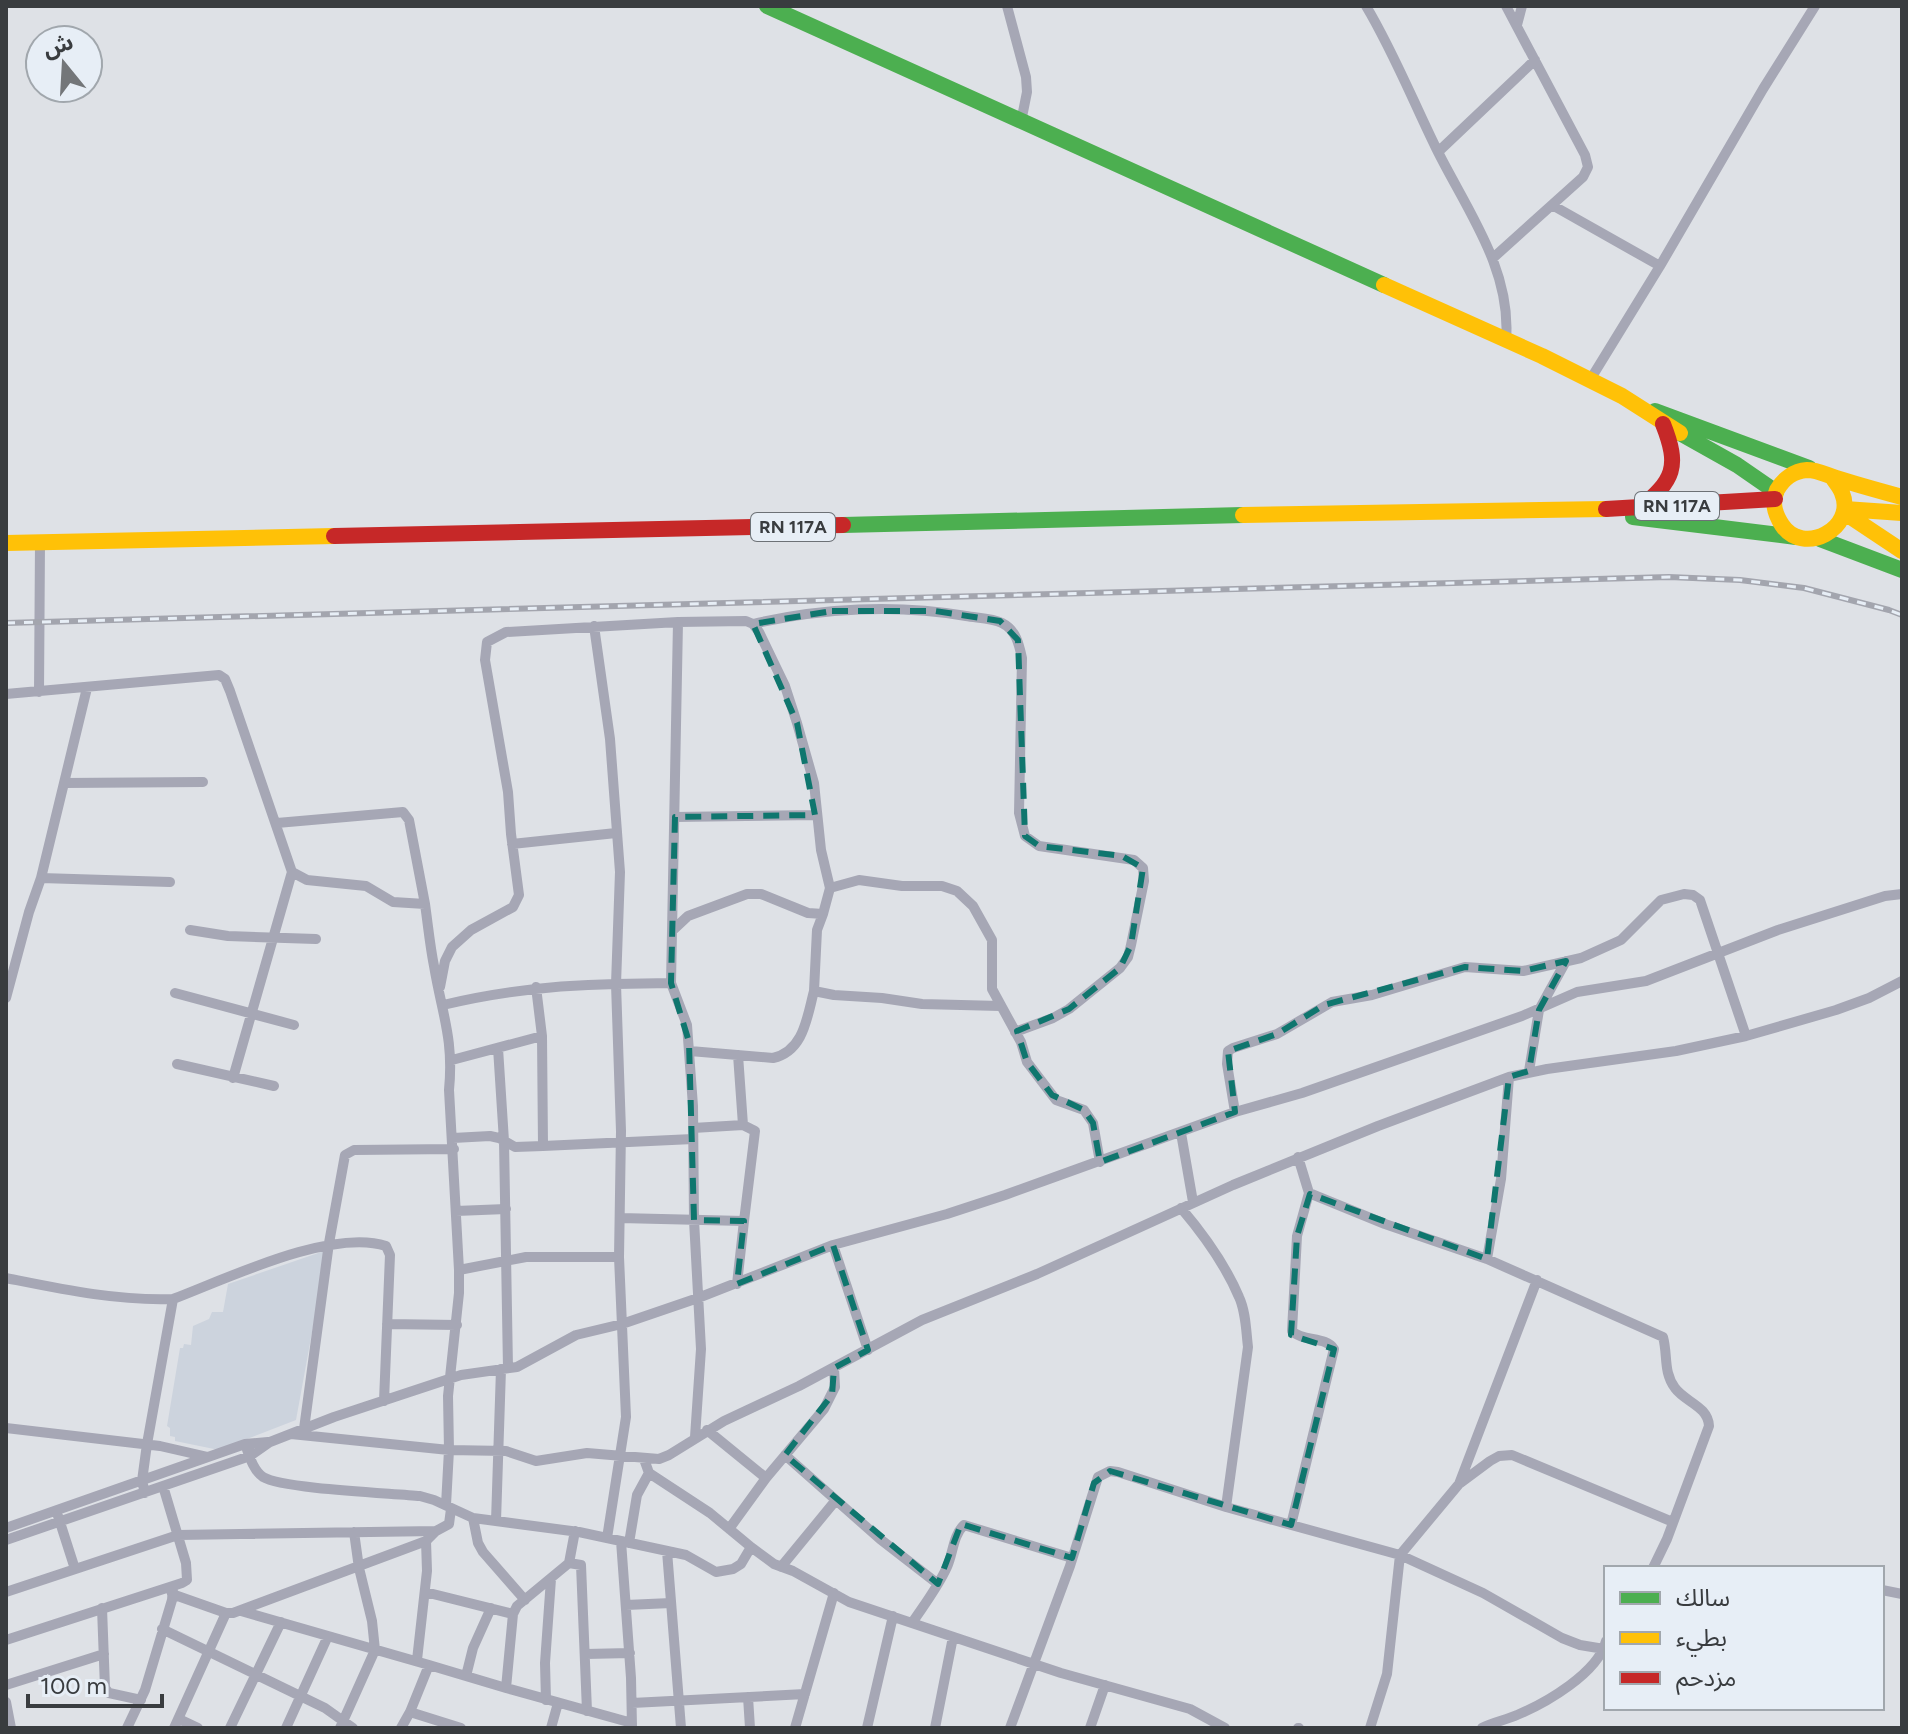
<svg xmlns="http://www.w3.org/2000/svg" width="1908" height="1734" viewBox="0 0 1908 1734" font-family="Figtree,'Noto Sans Arabic',sans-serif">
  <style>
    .built { fill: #ccd3dd }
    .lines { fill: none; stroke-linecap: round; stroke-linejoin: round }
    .street { stroke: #a6a7b5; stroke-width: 10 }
    .fast { stroke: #4caf50; stroke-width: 16 }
    .slow { stroke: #ffc107; stroke-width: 16 }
    .jam { stroke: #c62828; stroke-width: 16 }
    .rail-casing { stroke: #a3a5ae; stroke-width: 6 }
    .rail { stroke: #e7eef6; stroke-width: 3; stroke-dasharray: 9; stroke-linecap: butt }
    .marked { fill: none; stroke: #0f766e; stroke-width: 6; stroke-dasharray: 16 10; stroke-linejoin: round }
    .labels { text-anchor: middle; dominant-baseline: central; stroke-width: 6; stroke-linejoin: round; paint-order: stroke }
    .shield { fill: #e7eef6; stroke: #6d7176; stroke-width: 2 }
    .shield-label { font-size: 18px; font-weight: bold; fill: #393c3f }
  </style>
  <rect width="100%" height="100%" fill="#dee1e6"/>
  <path class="built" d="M327 1250 296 1420 219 1450 175 1441V1437L170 1436V1428L167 1426 180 1348H183L184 1344 191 1345 193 1326 209 1319 212 1312H223L228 1284Z"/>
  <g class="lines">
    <path class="street" d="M1007 6 1026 77 1027 92 1021 122
      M1366 6C1393 51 1413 101 1436 148 1466 209 1512 269 1506 340
      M1517 25 1522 6
      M1438 152 1535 60
      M1552 205 1660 266
      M1493 258 1583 177 1588 167 1585 155 1506 6
      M1590 380 1660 266 1763 89 1815 6
      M678 622 746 621 753 624 759 632 785 686 797 723 814 783 821 850 830 888
      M753 624C821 608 896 604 966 616 977 618 992 618 1002 623 1016 630 1019 644 1022 658L1019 813 1025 836 1039 846 1134 860 1143 868 1144 881 1131 945 1128 957 1120 968 1069 1009 1053 1018 1015 1032
      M39 692 40 542
      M6 694 219 675 225 679 230 691 292 872 307 880 366 886 393 902 425 904C428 925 430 946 434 966 442 1014 454 1039 449 1090L459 1270V1293L448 1396 449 1450 446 1505
      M64 783 203 782
      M675 817 816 815
      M277 823 403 812 409 820 425 904
      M512 844 616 833
      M41 878 170 882
      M823 914 817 930 814 991 834 995 882 998 922 1004 1000 1006
      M190 930 228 936 316 939
      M673 930 688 916 747 894H761L808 913 823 914 830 888 859 880 902 886H942L957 891 973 906 992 940V989L1021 1042 1027 1062 1056 1100 1084 1110 1093 1123 1100 1162
      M440 987 445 961 452 947 471 930 513 907 519 895 511 834 508 792 485 660 487 642 506 632 678 622 671 983
      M175 993 294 1025
      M6 998 29 912 41 878 87 688
      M443 1005C501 991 557 985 616 984L620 872 610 739 594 626
      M498 1048 504 1141 508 1368
      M690 1051 773 1058C804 1051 807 1017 814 991
      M738 1055 743 1125
      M452 1060 542 1036
      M177 1064 274 1086
      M1529 1071 1539 1010 1566 961
      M233 1078 292 872
      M1235 1112 1227 1064 1228 1051 1233 1048 1277 1034 1332 1002 1372 995 1465 967 1523 971 1581 958 1621 940 1661 900 1684 894 1693 895 1700 900 1746 1036
      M693 1128 743 1125 755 1131 744 1221
      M1181 1133 1193 1202
      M453 1138 490 1136 499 1138 515 1147 543 1146 542 1036 536 987
      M543 1146 693 1139
      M1309 1193 1385 1224 1487 1259 1663 1337C1668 1355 1663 1372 1675 1388 1685 1402 1708 1406 1709 1426L1667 1539 1653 1568
      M1181 1208C1204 1235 1225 1264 1239 1297 1246 1312 1246 1331 1248 1347L1226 1507 1400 1555 1483 1593 1562 1638 1580 1645 1604 1649
      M456 1211 506 1209
      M620 1218 744 1221 737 1284
      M833 1245 868 1350
      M619 1257 621 1131 616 984 671 983 687 1025 693 1106 694 1220 701 1349 695 1437
      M1487 1259 1501 1179 1509 1077
      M459 1270 526 1257H619L626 1417 607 1538
      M6 1278C61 1289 116 1301 173 1299
      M387 1324 457 1325
      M6 1428 160 1446 208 1457
      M304 1429 329 1243 345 1155 354 1150 454 1149
      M707 1430 766 1478
      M291 1434 449 1450 506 1451 536 1461 587 1453 659 1459 669 1455 724 1421 799 1386 922 1320 1037 1274 1233 1185 1378 1126 1509 1077 1547 1069 1676 1051 1746 1036 1836 1010 1869 998 1902 981
      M245 1444C249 1455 253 1470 263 1477 283 1489 390 1493 420 1496L434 1500 473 1518 579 1532 686 1555 716 1572 733 1569 741 1564 751 1547 710 1513 649 1473 644 1459
      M785 1455 880 1539 938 1584
      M1459 1484 1537 1280
      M145 1493 142 1481 147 1444 173 1299C226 1279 331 1228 386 1246L390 1255 384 1401
      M58 1516 75 1569
      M473 1518 478 1543 483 1552 525 1600
      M496 1521 501 1369
      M1291 1525 1334 1349C1326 1336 1303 1342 1292 1331L1297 1236 1309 1193 1298 1157
      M6 1528 245 1444 268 1442
      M729 1529 766 1478 824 1409 835 1387 834 1368
      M6 1540 250 1456 270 1442 334 1417 461 1375 517 1367 576 1335 622 1324 698 1298 833 1245 947 1214 1005 1195 1235 1112 1302 1093 1522 1016 1577 992 1646 981 1778 930 1885 896 1902 894
      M621 1541 631 1678 632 1727
      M629 1543 637 1495 649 1473
      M751 1547 774 1564 793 1571 849 1602 1061 1673 1190 1709 1225 1728
      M667 1551 681 1728
      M569 1563 581 1565 587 1711
      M781 1567 836 1500
      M1882 1590 1902 1594
      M6 1592 178 1535 436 1531 449 1524 451 1509
      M425 1592 513 1614 517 1606 569 1563 575 1531
      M172 1594 226 1613H233L426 1541 436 1531
      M626 1605 671 1603
      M102 1608 105 1688 109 1693 141 1700
      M241 1611 429 1665 410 1712
      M513 1614 506 1688 632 1723
      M912 1623C924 1605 938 1587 947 1567 953 1554 953 1535 964 1525L1072 1558
      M162 1629 325 1708 353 1728
      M6 1640 182 1583 187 1580 186 1563 163 1486
      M586 1654 630 1653
      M417 1660 427 1571 426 1541
      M429 1665 506 1688
      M466 1676 473 1648 491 1608
      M6 1685 104 1654
      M748 1697 750 1728
      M546 1700 545 1663 551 1579
      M6 1702 11 1728
      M632 1703 805 1694
      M179 1719 198 1728
      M127 1728 145 1690 172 1600 173 1588
      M174 1728 226 1613
      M230 1728 281 1622
      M286 1728 328 1636
      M340 1728 375 1650 372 1621 359 1568 354 1532
      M401 1728 410 1712 461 1728
      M551 1728 558 1703
      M795 1728 834 1593
      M867 1728 893 1616
      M935 1728 953 1637
      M1010 1728 1070 1566 1098 1477 1110 1471 1118 1472 1226 1507
      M1090 1728 1105 1685
      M1298 1728H1299
      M1370 1728 1387 1674 1400 1555 1459 1484 1490 1461 1499 1456 1512 1455 1673 1522
      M1482 1728C1493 1722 1506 1720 1517 1715 1546 1703 1598 1673 1606 1641"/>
    <path class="fast" d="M767 6 1384 285
      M1655 411 1809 468
      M1680 433 1737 465 1776 492
      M1633 517 1796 537
      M843 525 1243 515
      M1820 539 1902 570"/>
    <path class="slow" d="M1384 285 1542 356 1622 396 1680 433
      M1832 477C1835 482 1840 487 1842 493 1857 528 1803 557 1782 525 1775 514 1771 503 1777 490 1783 479 1794 471 1807 470 1818 470 1826 475 1836 478 1858 485 1880 491 1902 497
      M1845 509 1902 513
      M1845 513 1902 551
      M1243 515 1606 509
      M6 543 334 536"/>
    <path class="jam" d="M1606 509 1775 499
      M1639 509C1674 480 1680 467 1663 424
      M334 536 843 525"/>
    <defs>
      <path id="rail" d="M6 623 1669 577 1740 580 1804 588 1889 610 1902 615"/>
    </defs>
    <use href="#rail" class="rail-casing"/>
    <use href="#rail" class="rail"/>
  </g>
  <path class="marked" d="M832 611H935L1000 621 1018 640 1025 836 1039 846 1122 856 1143 868 1131 945 1120 968 1069 1009 1017 1031 1027 1062 1052 1095 1084 1110 1093 1123 1100 1162 1235 1112 1228 1051 1277 1034 1324 1005 1465 967 1523 971 1566 961 1539 1010 1529 1071 1509 1077 1487 1259 1310 1194 1297 1236 1291 1335 1334 1349 1291 1525 1110 1471 1094 1483 1072 1558 961 1524 938 1584 785 1455 832 1395 834 1368 868 1350 833 1245 737 1284 744 1221 694 1220 689 1042 671 983 675 817 815 815 797 723 753 624Z"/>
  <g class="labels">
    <g class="shield">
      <rect x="1635" y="492" width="84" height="28" rx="6"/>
      <rect x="751" y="513" width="84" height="28" rx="6"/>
    </g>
    <g class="shield-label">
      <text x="1677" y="506">RN 117A</text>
      <text x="793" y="527">RN 117A</text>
    </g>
  </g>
  <rect width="1908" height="1734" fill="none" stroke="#393c3f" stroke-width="16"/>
  <rect x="1604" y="1566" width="280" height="144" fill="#e7eef6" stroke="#a1a7ad" stroke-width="2"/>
  <rect x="1620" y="1592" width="40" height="12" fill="#4caf50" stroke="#a1a7ad" stroke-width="2"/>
  <text x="1676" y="1606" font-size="24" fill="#393c3f">سالك</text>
  <rect x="1620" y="1632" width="40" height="12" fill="#ffc107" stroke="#a1a7ad" stroke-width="2"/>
  <text x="1676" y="1646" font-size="24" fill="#393c3f">بطيء</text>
  <rect x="1620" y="1672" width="40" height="12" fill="#c62828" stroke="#a1a7ad" stroke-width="2"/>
  <text x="1676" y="1686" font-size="24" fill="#393c3f">مزدحم</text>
  <g transform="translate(64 64) rotate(342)"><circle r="38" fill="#e7eef6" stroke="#a1a7ad" stroke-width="2"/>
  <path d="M0-6L14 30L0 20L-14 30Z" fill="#737679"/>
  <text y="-12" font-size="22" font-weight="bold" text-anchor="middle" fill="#393c3f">ش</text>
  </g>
  <path d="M28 1694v12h134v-12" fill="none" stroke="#393c3f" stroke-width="4"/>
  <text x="40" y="1694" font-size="24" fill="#393c3f" stroke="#e7eef6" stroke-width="6" paint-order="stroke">100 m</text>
</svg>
